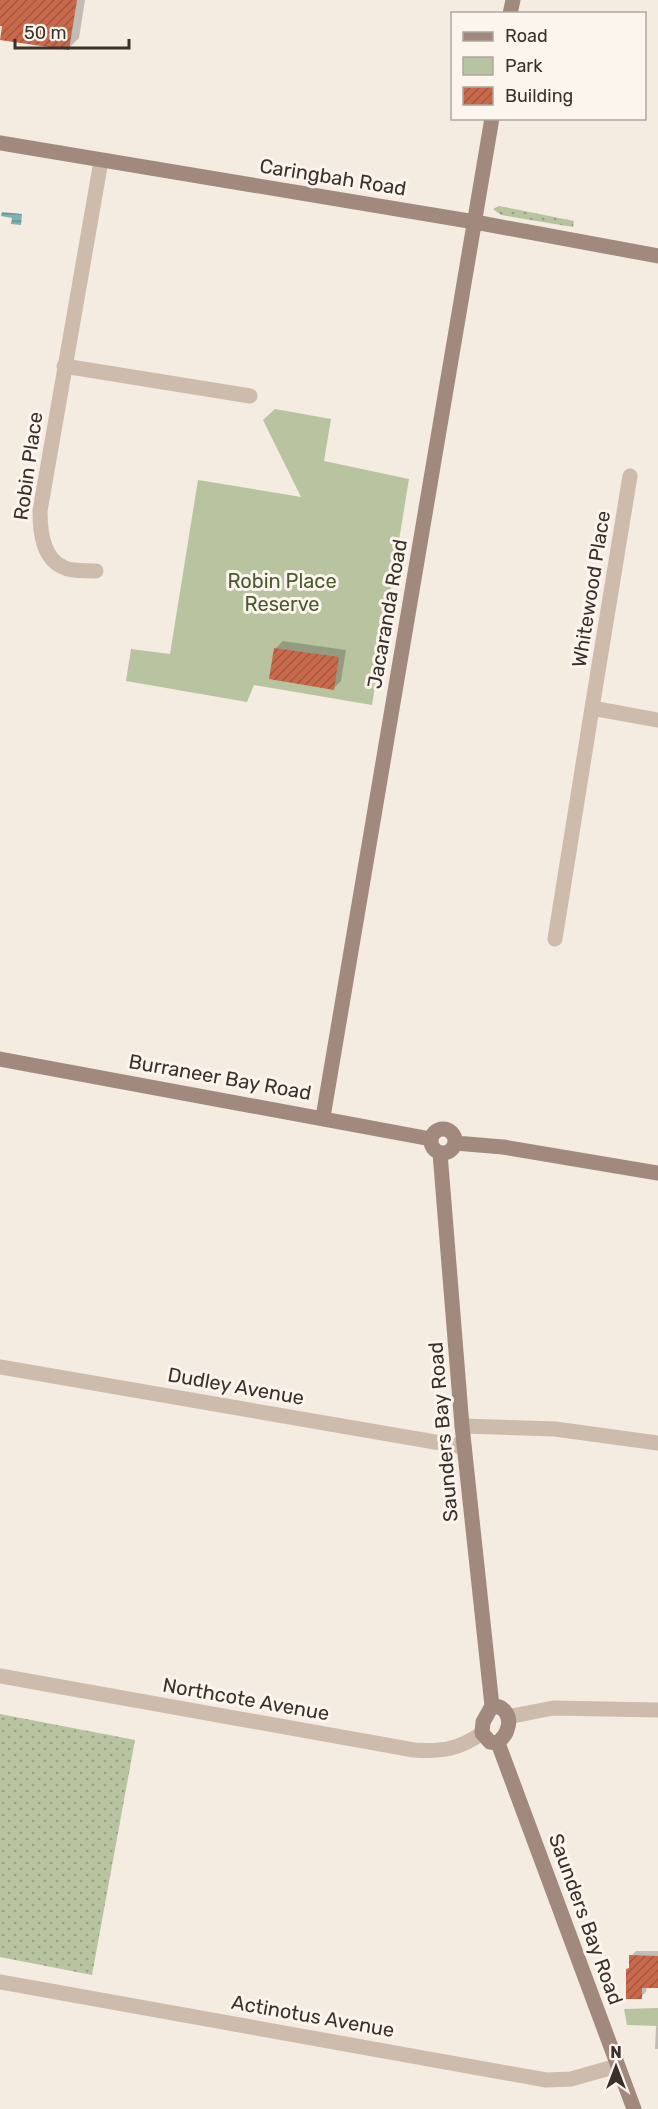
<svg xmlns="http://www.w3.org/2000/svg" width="658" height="2109" viewBox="0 0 658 2109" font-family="Rubik,sans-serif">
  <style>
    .grass { fill: url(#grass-dots) }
    .park { fill: #b8c4a0 }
    .water { fill: url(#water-rules) }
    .shadow { fill: #0003 }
    .building { fill: url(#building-hatch) }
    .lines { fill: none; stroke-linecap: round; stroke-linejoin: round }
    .street { stroke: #cdbbac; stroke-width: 15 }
    .secondary { stroke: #a18a7d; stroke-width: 15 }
    .labels { text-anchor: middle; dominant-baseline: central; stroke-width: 6; stroke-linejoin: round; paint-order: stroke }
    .street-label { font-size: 20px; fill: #3b302b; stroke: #fbf5ee }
    .park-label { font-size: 20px; fill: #4a5a2e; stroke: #fbf5ee }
  </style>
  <defs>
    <pattern id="grass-dots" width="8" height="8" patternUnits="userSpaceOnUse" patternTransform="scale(1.5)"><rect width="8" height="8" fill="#b8c4a0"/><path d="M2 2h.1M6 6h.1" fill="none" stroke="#97a083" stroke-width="1.8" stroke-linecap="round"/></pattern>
    <pattern id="water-rules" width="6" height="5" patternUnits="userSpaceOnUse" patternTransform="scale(1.5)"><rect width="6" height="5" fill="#7fb0b2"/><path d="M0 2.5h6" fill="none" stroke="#699091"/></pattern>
    <pattern id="building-hatch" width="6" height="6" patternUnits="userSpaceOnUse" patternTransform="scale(1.5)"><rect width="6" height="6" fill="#c8694b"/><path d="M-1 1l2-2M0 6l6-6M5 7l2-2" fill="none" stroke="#a4573f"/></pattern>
  </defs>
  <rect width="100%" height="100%" fill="#f4ebe1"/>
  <path class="grass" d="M499 206 574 221 573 227 501 215 493 209Z
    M0 1714 135 1740 92 1975 0 1957Z"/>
  <path class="park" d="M275 409 331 419 324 461 409 479 372 705 254 685 247 702 126 681 131 649 170 654 198 480 301 497 263 420Z
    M658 2008V2026L627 2025 624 2009Z"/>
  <path class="water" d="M2 212 22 214 21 225 11 224 12 218 1 216Z"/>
  <path class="shadow" d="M1 0H85L79 38 68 49 0 24Z
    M283 641 346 650 341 681 333 689 275 649Z
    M636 1951H658V1986H647L646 1992 641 1997 631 1967V1956Z
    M658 2025V2049H655L656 2027Z"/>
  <path class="building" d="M0 0H77L69 50 0 40 2 26H0Z
    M274 648 339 657 334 690 269 679Z
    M629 1955 658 1956V1988H642V1999H626V1969L629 1968Z"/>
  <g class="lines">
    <path class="street" d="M64 366 250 396
      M630 476 592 708 658 720
      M96 571C87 570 71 572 63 567 42 558 40 530 40 511L101 161
      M555 939 592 708
      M0 1367 464 1447
      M462 1426 555 1429 658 1443
      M0 1676 414 1750C442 1752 460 1749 482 1733
      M508 1717 553 1708 658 1710
      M0 1982 546 2080 571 2079 617 2066"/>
    <path class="secondary" d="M510 14 513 0
      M0 143 475 222 658 256
      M0 1059 431 1139
      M323 1117 492 118
      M431 1141a12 12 0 1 1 24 0a12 12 0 1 1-24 0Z
      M455 1143 503 1147 658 1173
      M440 1153 462 1426 492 1706
      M492 1706C505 1705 512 1718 507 1730 506 1735 501 1739 498 1743L490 1742 482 1733 483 1722Z
      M498 1743 634 2109"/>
  </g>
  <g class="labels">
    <g class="street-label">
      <text transform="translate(333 177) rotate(9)">Caringbah Road</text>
      <text transform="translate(28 466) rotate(-82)">Robin Place</text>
      <text transform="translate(591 589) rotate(-81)">Whitewood Place</text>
      <text transform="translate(387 614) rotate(-80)">Jacaranda Road</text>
      <text transform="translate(220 1077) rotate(10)">Burraneer Bay Road</text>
      <text transform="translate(236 1386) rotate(10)">Dudley Avenue</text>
      <text transform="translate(443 1432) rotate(-95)">Saunders Bay Road</text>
      <text transform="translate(246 1699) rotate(10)">Northcote Avenue</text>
      <text transform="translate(586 1919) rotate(70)">Saunders Bay Road</text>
      <text transform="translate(313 2016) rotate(10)">Actinotus Avenue</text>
    </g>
    <g class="park-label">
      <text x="282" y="581">Robin Place<tspan x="282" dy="23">Reserve</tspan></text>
    </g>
  </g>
  <rect x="451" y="12" width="195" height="108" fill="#fbf5ee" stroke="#aea6a0" stroke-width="1.5"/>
  <rect x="463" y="32" width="30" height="9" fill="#a18a7d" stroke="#aea6a0" stroke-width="1.5"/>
  <text x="505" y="42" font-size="18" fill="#3b302b">Road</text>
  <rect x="463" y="57" width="30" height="18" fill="#b8c4a0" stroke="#aea6a0" stroke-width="1.5"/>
  <text x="505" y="72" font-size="18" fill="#3b302b">Park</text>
  <rect x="463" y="87" width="30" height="18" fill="url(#building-hatch)" stroke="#aea6a0" stroke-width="1.5"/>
  <text x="505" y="102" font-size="18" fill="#3b302b">Building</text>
  <g transform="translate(616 2067)" stroke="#fbf5ee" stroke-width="4.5" paint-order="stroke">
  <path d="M0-4.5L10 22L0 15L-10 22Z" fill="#3b302b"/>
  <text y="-9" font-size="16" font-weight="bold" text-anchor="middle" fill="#3b302b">N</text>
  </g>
  <path d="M15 39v9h114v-9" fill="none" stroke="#3b302b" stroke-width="3"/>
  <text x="24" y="39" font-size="18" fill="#3b302b" stroke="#fbf5ee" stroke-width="4.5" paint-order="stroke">50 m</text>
</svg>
